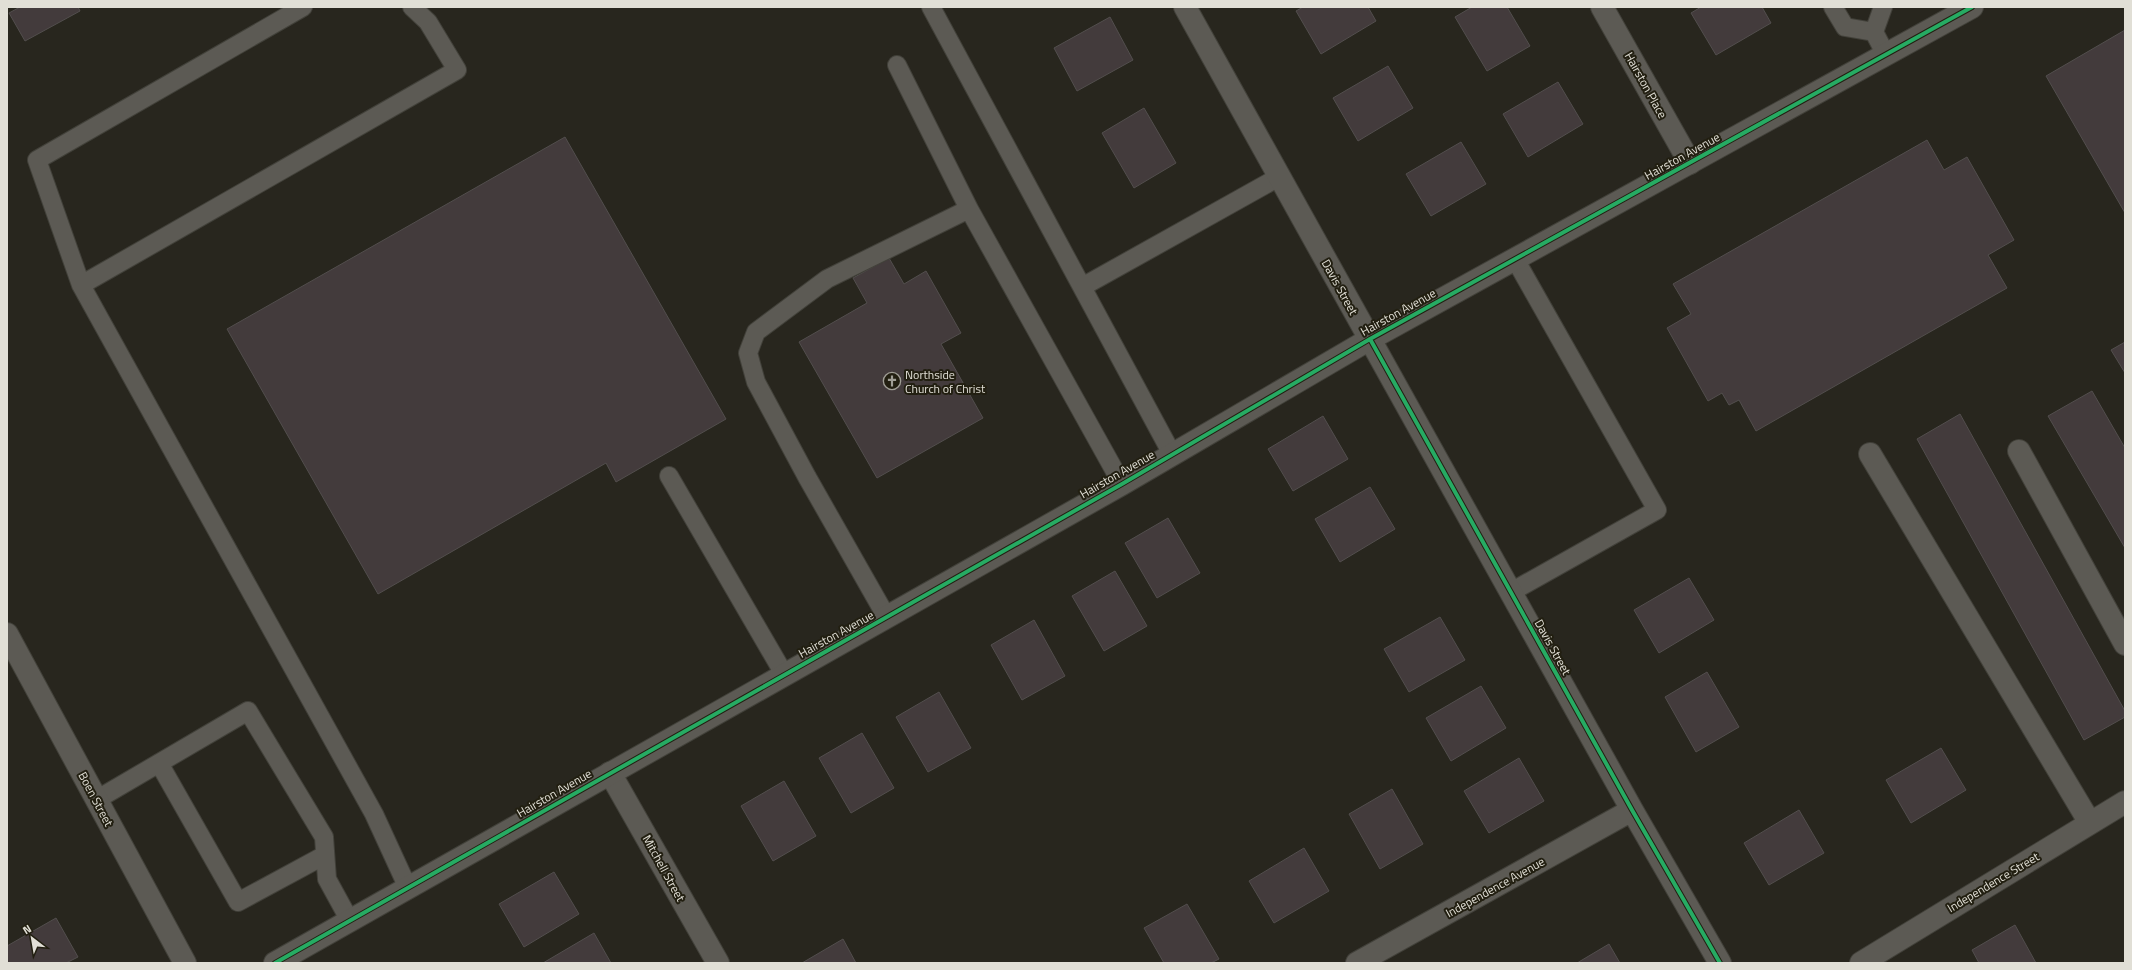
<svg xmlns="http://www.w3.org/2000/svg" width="2132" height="970" viewBox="0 0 2132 970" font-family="'Titillium Web',sans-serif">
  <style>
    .building { fill: #433b3c; stroke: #524e4d }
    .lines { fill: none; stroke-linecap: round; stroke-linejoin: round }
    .service-casing { stroke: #42413a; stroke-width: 20 }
    .minor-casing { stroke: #42413a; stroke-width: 24 }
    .tertiary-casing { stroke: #42413a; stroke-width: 24 }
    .service { stroke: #5c5a54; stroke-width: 18 }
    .minor { stroke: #5c5a54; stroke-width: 22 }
    .tertiary { stroke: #5c5a54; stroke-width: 22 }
    .cycleway-casing { stroke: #221f11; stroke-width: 6 }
    .cycleway { stroke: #26ab63; stroke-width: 4 }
    .labels { text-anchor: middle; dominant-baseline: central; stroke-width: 4; stroke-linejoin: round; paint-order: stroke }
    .street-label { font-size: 12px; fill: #e1dfd6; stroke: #221f11 }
    .poi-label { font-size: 12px; fill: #e1dfd6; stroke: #221f11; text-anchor: start }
  </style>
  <rect width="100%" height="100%" fill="#28261e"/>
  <path class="building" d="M20 7H78L80 11 25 41 9 13Z
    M1303 7H1368L1376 21 1321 54 1296 11Z
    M1472 7H1507L1530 46 1487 71 1455 17Z
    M1701 7H1762L1771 23 1716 55 1691 13Z
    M1110 17 1133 60 1077 91 1054 48Z
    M2125 30V213L2046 76Z
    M1388 66 1413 108 1358 141 1333 98Z
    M1558 82 1583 124 1528 157 1503 114Z
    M1144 108 1176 163 1134 188 1102 133Z
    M565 137 726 419 616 482 606 463 378 594 227 329Z
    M1927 140 1944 170 1967 157 2014 240 1988 255 2007 288 1756 431 1739 400 1729 405 1722 393 1708 401 1667 328 1691 314 1673 284Z
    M1461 142 1486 184 1431 216 1406 174Z
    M889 258 904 284 926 271 961 333 941 344 983 418 877 478 799 342 867 303 853 278Z
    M2125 342V373L2111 350Z
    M2092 391 2125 448V548L2048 416Z
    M1960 414 2125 711V717L2084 740 1917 439Z
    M1323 416 1348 459 1293 491 1268 449Z
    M1370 487 1395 529 1340 562 1315 519Z
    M1168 518 1200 573 1157 598 1125 543Z
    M1115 571 1147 626 1104 651 1072 596Z
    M1689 578 1714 620 1659 653 1634 610Z
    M1440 617 1465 660 1409 692 1384 649Z
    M1034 620 1065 676 1022 700 991 645Z
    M1707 672 1739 727 1696 752 1665 697Z
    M1481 686 1506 728 1451 761 1426 718Z
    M939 692 971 748 928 772 896 717Z
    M862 733 894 788 851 813 819 758Z
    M1941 748 1966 790 1911 823 1886 780Z
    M1519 758 1544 801 1489 833 1464 791Z
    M784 781 816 836 773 861 741 806Z
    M1392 789 1423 844 1380 869 1349 814Z
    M1799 810 1824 853 1769 885 1744 843Z
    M1304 848 1329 891 1274 923 1249 881Z
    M554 872 579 914 524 947 499 904Z
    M1187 904 1219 959 1211 963H1164L1144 928Z
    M56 918 78 957 66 963H7V946Z
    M2015 925 2036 963H1979L1972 950Z
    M594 933 611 963H543Z
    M843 939 856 963H802Z
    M1609 944 1620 963H1577Z"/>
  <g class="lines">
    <defs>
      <path id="service" d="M303 7 37 160 81 285 374 814 408 888
        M931 7 1082 287
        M1833 7 1845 27 1874 32
        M1883 7 1874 32 1886 55
        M897 65 969 209
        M81 285 457 70 428 22 412 7
        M1172 454 1082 287 1279 177
        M669 476 784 674
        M1511 592 1657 510 1515 259
        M886 616 807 477 756 382 748 353 756 332 827 279 969 209 1122 484
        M159 763 238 902 325 855
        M96 800 248 711 324 837 327 879 350 921"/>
      <path id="minor" d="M1185 7 1632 810 1720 963
        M1602 7 1690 163
        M2019 451 2125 644
        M1870 454 2090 823
        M7 634 185 963
        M610 773 718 963
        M1357 963 1632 810
        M1861 963 2125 802"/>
      <path id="tertiary" d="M275 963 1122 484 1370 339 1972 7"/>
    </defs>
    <use href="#service" class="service-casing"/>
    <use href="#minor" class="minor-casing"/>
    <use href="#tertiary" class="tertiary-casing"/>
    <use href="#service" class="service"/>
    <use href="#minor" class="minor"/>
    <use href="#tertiary" class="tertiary"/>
    <defs>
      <path id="cycleway" d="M1370 339 1632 810 1720 963
        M275 963 1122 484 1370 339 1972 7"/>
    </defs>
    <use href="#cycleway" class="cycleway-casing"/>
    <use href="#cycleway" class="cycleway"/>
  </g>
  <defs>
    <symbol id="church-ring" viewBox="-11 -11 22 22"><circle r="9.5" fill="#221f11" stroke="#a09e96" stroke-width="1.5"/><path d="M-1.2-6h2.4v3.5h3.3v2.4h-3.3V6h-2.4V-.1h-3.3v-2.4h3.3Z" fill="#a09e96"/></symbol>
  </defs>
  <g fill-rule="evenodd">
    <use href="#church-ring" x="882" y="371" width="20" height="20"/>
  </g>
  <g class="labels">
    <g class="street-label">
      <text transform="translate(1646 85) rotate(61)">Hairston Place</text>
      <text transform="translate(1682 156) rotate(-29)">Hairston Avenue</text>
      <text transform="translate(1340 287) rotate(61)">Davis Street</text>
      <text transform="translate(1398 312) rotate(-29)">Hairston Avenue</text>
      <text transform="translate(1117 474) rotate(-30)">Hairston Avenue</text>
      <text transform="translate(836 634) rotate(-29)">Hairston Avenue</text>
      <text transform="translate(1553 647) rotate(61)">Davis Street</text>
      <text transform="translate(554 793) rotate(-30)">Hairston Avenue</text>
      <text transform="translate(96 799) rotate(62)">Boen Street</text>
      <text transform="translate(664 868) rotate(61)">Mitchell Street</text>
      <text transform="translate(1993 882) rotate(-31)">Independence Street</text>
      <text transform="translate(1495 887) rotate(-29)">Independence Avenue</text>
    </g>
    <g class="poi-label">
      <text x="905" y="374">Northside<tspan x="905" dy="14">Church of Christ</tspan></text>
    </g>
  </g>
  <rect width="2132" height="970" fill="none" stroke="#e1dfd6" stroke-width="16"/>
  <g transform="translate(32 938) rotate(329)" stroke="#221f11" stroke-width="3" paint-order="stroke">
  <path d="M0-3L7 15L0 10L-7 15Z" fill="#e1dfd6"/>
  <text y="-6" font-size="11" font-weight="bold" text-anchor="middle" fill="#e1dfd6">N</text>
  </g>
</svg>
